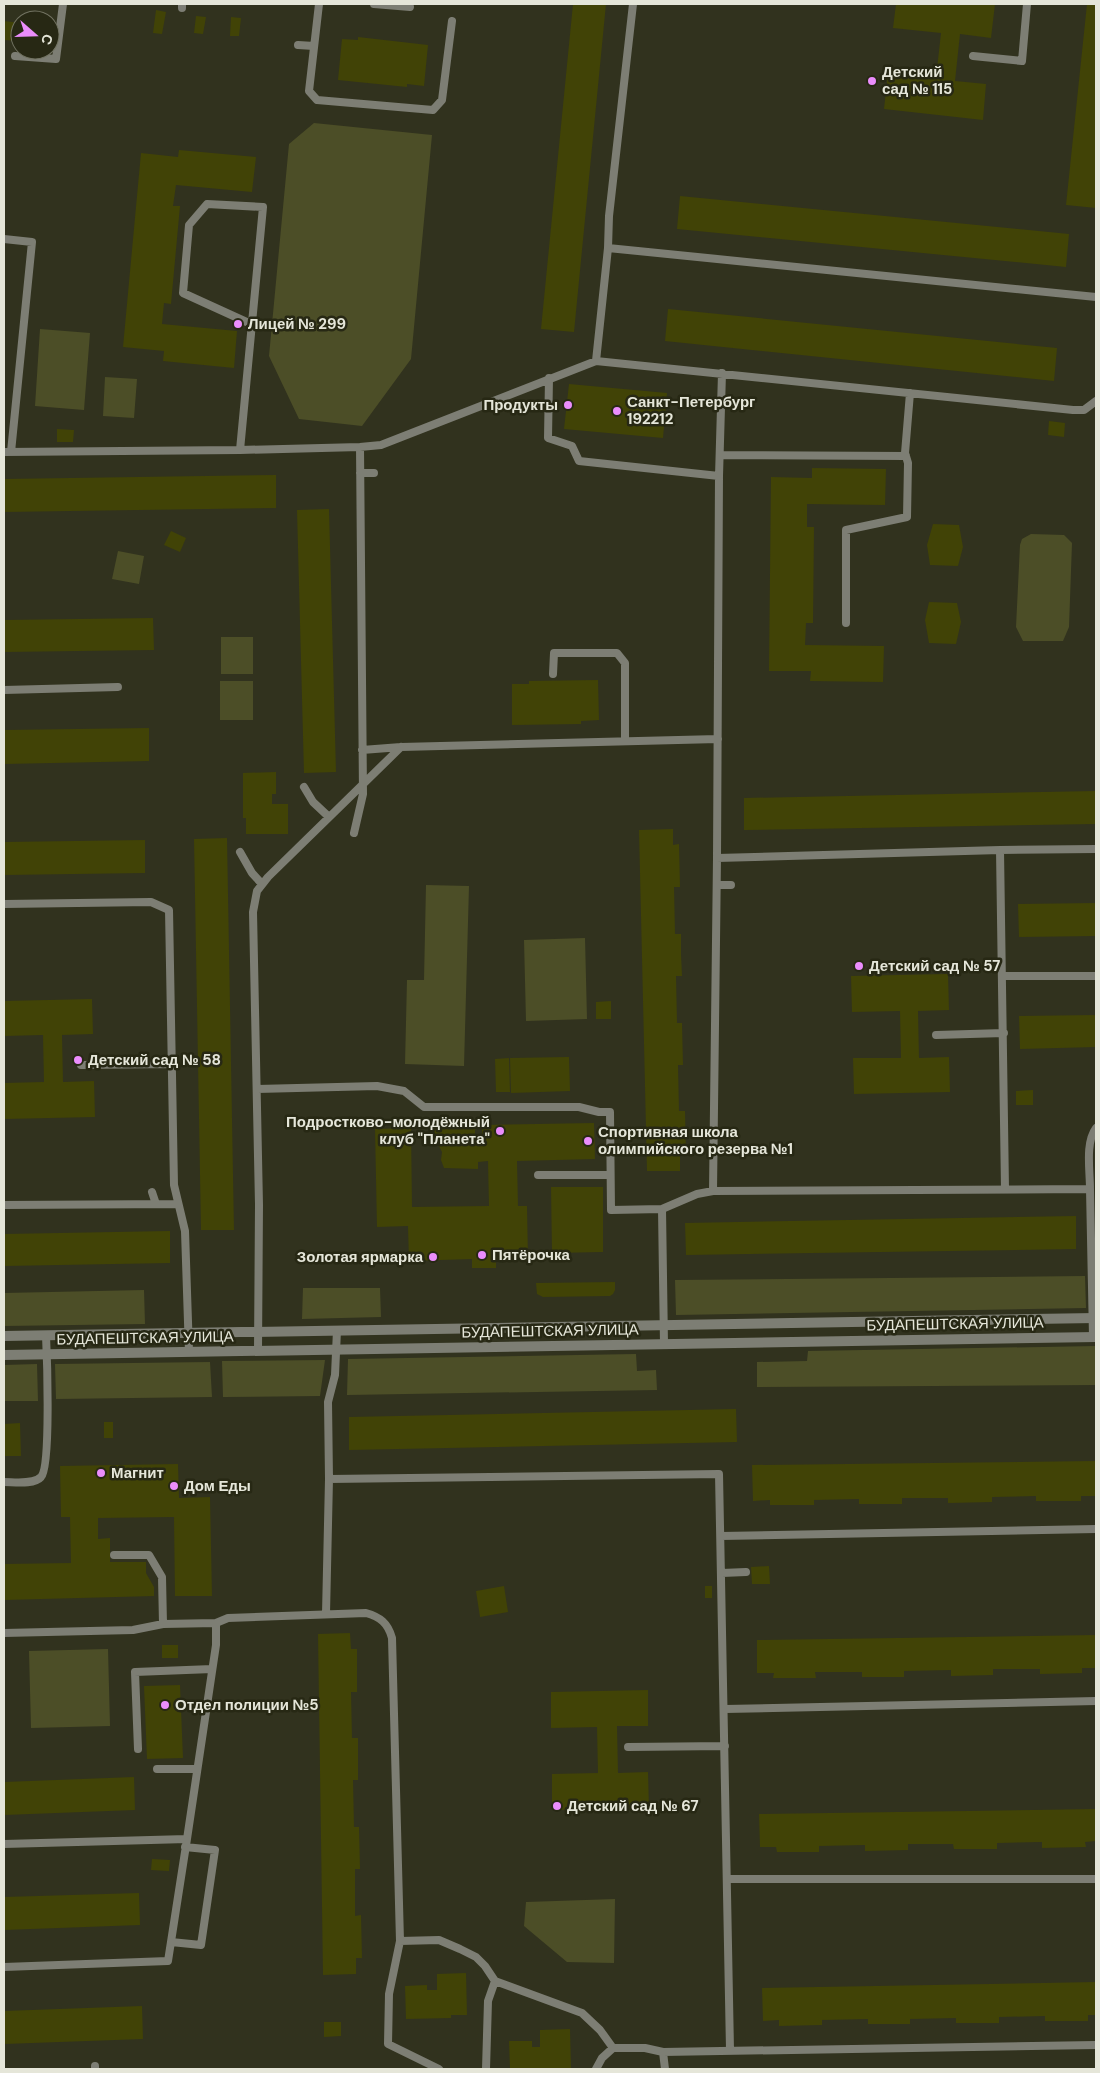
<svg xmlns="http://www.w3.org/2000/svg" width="1100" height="2073" viewBox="0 0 1100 2073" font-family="'DM Sans',sans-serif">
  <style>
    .green { fill: #4c4e27 }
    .building { fill: #414306 }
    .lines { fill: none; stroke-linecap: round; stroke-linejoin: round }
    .service { stroke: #7d7e74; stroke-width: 8 }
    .tertiary { stroke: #7d7e74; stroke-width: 10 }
    .poi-dot { fill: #eb8dfc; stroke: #272814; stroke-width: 2 }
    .labels { text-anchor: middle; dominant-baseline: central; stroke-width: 5; stroke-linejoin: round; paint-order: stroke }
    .poi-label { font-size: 15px; font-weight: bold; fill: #e5e6d9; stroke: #272814; text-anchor: start }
    .street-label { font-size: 15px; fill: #e5e6d9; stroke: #272814 }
  </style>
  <rect width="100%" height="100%" fill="#31321e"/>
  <path class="green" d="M314 123 432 135 411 359 362 426 299 419 269 356 289 144Z
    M40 329 90 333 84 410 35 406Z
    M105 377 137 379 134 418 103 416Z
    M1031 534 1064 535 1072 543 1069 627 1063 641H1023L1016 627 1020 545 1022 539Z
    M118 551 144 556 139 584 112 579Z
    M221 637H253V674H221Z
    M220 681H253V720H220Z
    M426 885 469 886 464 1066 405 1064 407 980H424Z
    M585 938 587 1019 526 1021 524 940Z
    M1085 1276 1086 1308 676 1315 675 1280Z
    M303 1288H380L381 1317 302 1319Z
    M144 1290 145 1324 4 1326V1293Z
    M1096 1346V1385L757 1387V1362L807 1361 808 1351Z
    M636 1354 637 1371 656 1370 657 1390 347 1395 348 1359Z
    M325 1360 320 1396 223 1397 222 1361Z
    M210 1362 212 1397 56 1399 55 1364Z
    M37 1364 38 1401H4V1365Z
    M108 1649 110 1726 31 1728 29 1651Z
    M615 1899 614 1963 567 1962 524 1926 526 1902Z"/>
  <path class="building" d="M573 4H606L574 332 541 329Z
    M896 4H995L991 38 960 34 955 81 986 84 983 120 884 109 888 73 936 78 941 33 893 28Z
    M1087 4H1096V208L1066 205Z
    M156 10 166 12 162 34 153 33Z
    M196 16 206 17 203 34 194 33Z
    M231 17 241 18 239 36H230Z
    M4 21 20 23V41L4 40Z
    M358 37 428 45 424 86 407 84V87L338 80 342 39 358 40Z
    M179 150 256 157 252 192 176 185 173 206H180L171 304 164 303 162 324 237 331 234 368 163 361 164 351 123 347 141 153 178 157Z
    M680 196 1069 234 1066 267 677 229Z
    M668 309 1057 348 1054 381 665 341Z
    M569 384 667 393 663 438 564 429Z
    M1049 421 1065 423 1064 437 1048 435Z
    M57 429 74 430 73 442H57Z
    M812 468 886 469 885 505 807 504V527H814L813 623H806L805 645 884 646 883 682 810 681 811 671H769L771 477 812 478Z
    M276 475V508L4 512V479Z
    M329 509 336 772 304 773 297 510Z
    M933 524 959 525 963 547 958 566 930 565 927 545Z
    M171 531 186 538 180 552 164 545Z
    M929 602 957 603 961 622 956 644 929 643 925 620Z
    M153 618 154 650 4 652V620Z
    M598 680 599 720 581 721V724L512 725V684H529V681Z
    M149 728V761L4 764V730Z
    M276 772V794H272V804H288V834H246V818H243V773Z
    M1096 791V824L744 830V798Z
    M673 829V845L679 844 680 887H674L675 934H681V954L682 976H676L677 1023H682L683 1065H678L679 1111H685L686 1154H680V1171H647L639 830Z
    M227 838 234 1230H201L194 839Z
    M145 840V873L4 875V842Z
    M1096 903V936L1019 937 1018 904Z
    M948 974 949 1010 918 1011 919 1058 949 1057 950 1092 854 1094 853 1058H901L900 1011 852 1012 851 976Z
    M92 999 93 1034 62 1035 63 1082 94 1081 95 1117 4 1119V1083L44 1082 43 1035 4 1036V1001Z
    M611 1001V1019H596V1002Z
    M1096 1015V1047L1020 1049 1019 1016Z
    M569 1057 570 1091 511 1093 510 1058Z
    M509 1058 510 1092H496L495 1059Z
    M1033 1090V1105H1016V1091Z
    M434 1123H475V1142H482V1125L594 1123 595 1159 517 1161 518 1206H527L528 1259H496V1268H472V1259L409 1261 408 1226 377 1227 375 1129 411 1128 412 1207 489 1206 488 1161 478 1162V1169L444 1168 441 1160 442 1152 434 1136Z
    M551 1187H603V1252L552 1253Z
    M1076 1216V1249L686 1255 685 1223Z
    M170 1231V1263L4 1266V1234Z
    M615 1282V1290L613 1294 610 1296 543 1297 537 1294 536 1283Z
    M736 1409 737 1442 349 1450V1417Z
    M104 1422H113V1438H104Z
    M20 1423 21 1456H4V1424Z
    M1095 1461V1496H1081V1501H1036V1496L992 1497V1502L948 1503V1498H902V1504H859V1499L814 1500V1505H770V1500L753 1501 752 1465Z
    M178 1464 179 1498 210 1497 212 1596H175L174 1517 98 1518V1539L110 1538V1562H146V1573L154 1587V1596L4 1600V1564L71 1563 70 1517H61L60 1466Z
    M769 1566 770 1584H752L751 1567Z
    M504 1586 508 1612 480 1617 476 1591Z
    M705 1586H712V1598H705Z
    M350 1633 351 1649H357V1692H351L352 1738H358V1780H353L354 1827H359L360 1869H355V1916L361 1915 362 1958H356V1974L323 1975 318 1634Z
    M1096 1635V1668H1082V1673L1040 1674V1669H993V1675L951 1676V1670L904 1671V1677H862V1672H815L816 1678H773L774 1673H757V1640Z
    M162 1645H178V1658H162Z
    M180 1685 183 1758 147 1759 144 1686Z
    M648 1690V1726H617L618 1773 648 1772 649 1808 552 1810V1774L598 1773 597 1727 551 1728V1692Z
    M134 1777 135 1810 4 1815V1782Z
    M1096 1809V1841L1085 1842 1086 1847 1042 1848V1842L997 1843V1849H954L953 1844H908V1850L865 1851V1845L819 1846V1852H777L776 1847H760L759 1814Z
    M152 1859 170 1860 169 1871 151 1870Z
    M139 1893 140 1925 4 1930V1897Z
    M466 1973 467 2015H451V2018L406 2019 405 1986 427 1985V1990H437V1974Z
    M1096 1982V2015H1088V2021H1045V2016L999 2017V2023H956V2018L910 2019V2024H868V2019L822 2020V2025L779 2026V2020L763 2021 762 1988Z
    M142 2006 143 2039 4 2044V2011Z
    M324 2022H341V2036L324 2037Z
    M570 2029 571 2069H510L509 2041H532V2047H540V2030Z"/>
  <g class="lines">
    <path class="service" d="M319 4 309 91 317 100 433 110 442 100 452 21
      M374 4 410 7
      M182 8V4
      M298 45 314 46
      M15 56 56 59 63 4
      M973 56 1022 61 1027 4
      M4 239 32 242 11 452
      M608 248 1096 297
      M596 361 608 248 609 216 633 4
      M722 373 719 476 717 858 1000 850 1005 1189
      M549 378 548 438 572 446 579 461 719 476
      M240 450 263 207 207 204 189 225 183 293 251 324
      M4 452 240 450 360 447 381 445 596 361 1073 410H1084L1096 401
      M720 455 906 456
      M360 473H374
      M846 623V530L907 517 908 463 905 453 910 393
      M553 674 554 653H617L625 663V741
      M4 690 118 687
      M362 750 401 747 718 739
      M304 787 313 802 329 817
      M354 833 363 794 360 447
      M1000 850 1096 849
      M240 852 252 873 262 884
      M717 885H731
      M4 904 151 902 169 910 174 1185 185 1231 189 1352
      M1003 976H1096
      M936 1035 1004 1033
      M81 1065 172 1064
      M257 1089 377 1086 404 1091 424 1107H579L599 1112H610L611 1210 662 1209 697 1194 713 1191 1090 1189 1093 1337
      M538 1175H610
      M1090 1189C1090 1170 1085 1143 1096 1128
      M713 1191 717 858
      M152 1192 156 1204
      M4 1205 178 1204
      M662 1209 664 1344
      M258 1351 259 1205 253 912 257 891 268 877 401 747
      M329 1479 719 1474 730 2050
      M4 1482C14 1482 34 1485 41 1477 51 1467 47 1356 46 1335
      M721 1536 1096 1529
      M114 1555H149L162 1577 163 1624
      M722 1573 746 1572
      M326 1614 329 1479 328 1402 335 1375 337 1330
      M4 1633 133 1630 163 1624 216 1623 228 1618 366 1613C380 1617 388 1623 392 1638L400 1941 439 1940 460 1949 476 1957 485 1966 495 1981 582 2013 600 2030 613 2048H645L663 2052 1096 2045
      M725 1709 1096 1701
      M628 1747 725 1746
      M138 1749 135 1672 212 1669
      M157 1769H197
      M187 1839 216 1645V1623
      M4 1844 187 1839 168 1961 4 1967
      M728 1879H1096
      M400 1941 389 1994 388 2044 439 2069
      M171 1942 201 1945 215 1850 185 1847
      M663 2052 665 2069
      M95 2066V2069
      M486 2069 488 2001 495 1981
      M596 2069 602 2058 613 2048"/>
    <path class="tertiary" d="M4 1336 1096 1318
      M4 1355 1096 1337"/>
  </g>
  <g class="poi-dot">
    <circle cx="872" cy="81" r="5"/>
    <circle cx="238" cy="324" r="5"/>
    <circle cx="568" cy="405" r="5"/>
    <circle cx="617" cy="411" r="5"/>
    <circle cx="859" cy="966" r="5"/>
    <circle cx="78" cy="1060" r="5"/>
    <circle cx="500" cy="1131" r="5"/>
    <circle cx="588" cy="1141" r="5"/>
    <circle cx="482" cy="1255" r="5"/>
    <circle cx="433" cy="1257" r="5"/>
    <circle cx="101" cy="1473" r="5"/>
    <circle cx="174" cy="1486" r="5"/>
    <circle cx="165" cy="1705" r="5"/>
    <circle cx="557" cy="1806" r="5"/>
  </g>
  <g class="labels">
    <g class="poi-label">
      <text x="882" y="72">Детский<tspan x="882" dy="17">сад № 115</tspan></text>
      <text x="248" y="324">Лицей № 299</text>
      <text x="627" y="402">Санкт-Петербург<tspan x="627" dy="17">192212</tspan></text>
      <text x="558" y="405" text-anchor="end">Продукты</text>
      <text x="869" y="966">Детский сад № 57</text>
      <text x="88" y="1060">Детский сад № 58</text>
      <text x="490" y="1122" text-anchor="end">Подростково-молодёжный<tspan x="490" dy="17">клуб "Планета"</tspan></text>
      <text x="598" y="1132">Спортивная школа<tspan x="598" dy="17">олимпийского резерва №1</tspan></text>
      <text x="492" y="1255">Пятёрочка</text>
      <text x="423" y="1257" text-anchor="end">Золотая ярмарка</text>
      <text x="111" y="1473">Магнит</text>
      <text x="184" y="1486">Дом Еды</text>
      <text x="175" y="1705">Отдел полиции №5</text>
      <text x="567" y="1806">Детский сад № 67</text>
    </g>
    <g class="street-label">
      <text transform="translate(955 1324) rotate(-1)">БУДАПЕШТСКАЯ УЛИЦА</text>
      <text transform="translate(550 1331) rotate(-1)">БУДАПЕШТСКАЯ УЛИЦА</text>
      <text transform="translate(145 1338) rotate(-1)">БУДАПЕШТСКАЯ УЛИЦА</text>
    </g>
  </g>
  <rect width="1100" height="2073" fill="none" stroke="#e5e6d9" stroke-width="10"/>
  <g transform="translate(35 35) rotate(110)"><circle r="24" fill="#272814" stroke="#737463"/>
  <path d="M0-4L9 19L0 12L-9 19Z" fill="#eb8dfc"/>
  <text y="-8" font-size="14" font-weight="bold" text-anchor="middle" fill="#e5e6d9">С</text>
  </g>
</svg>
